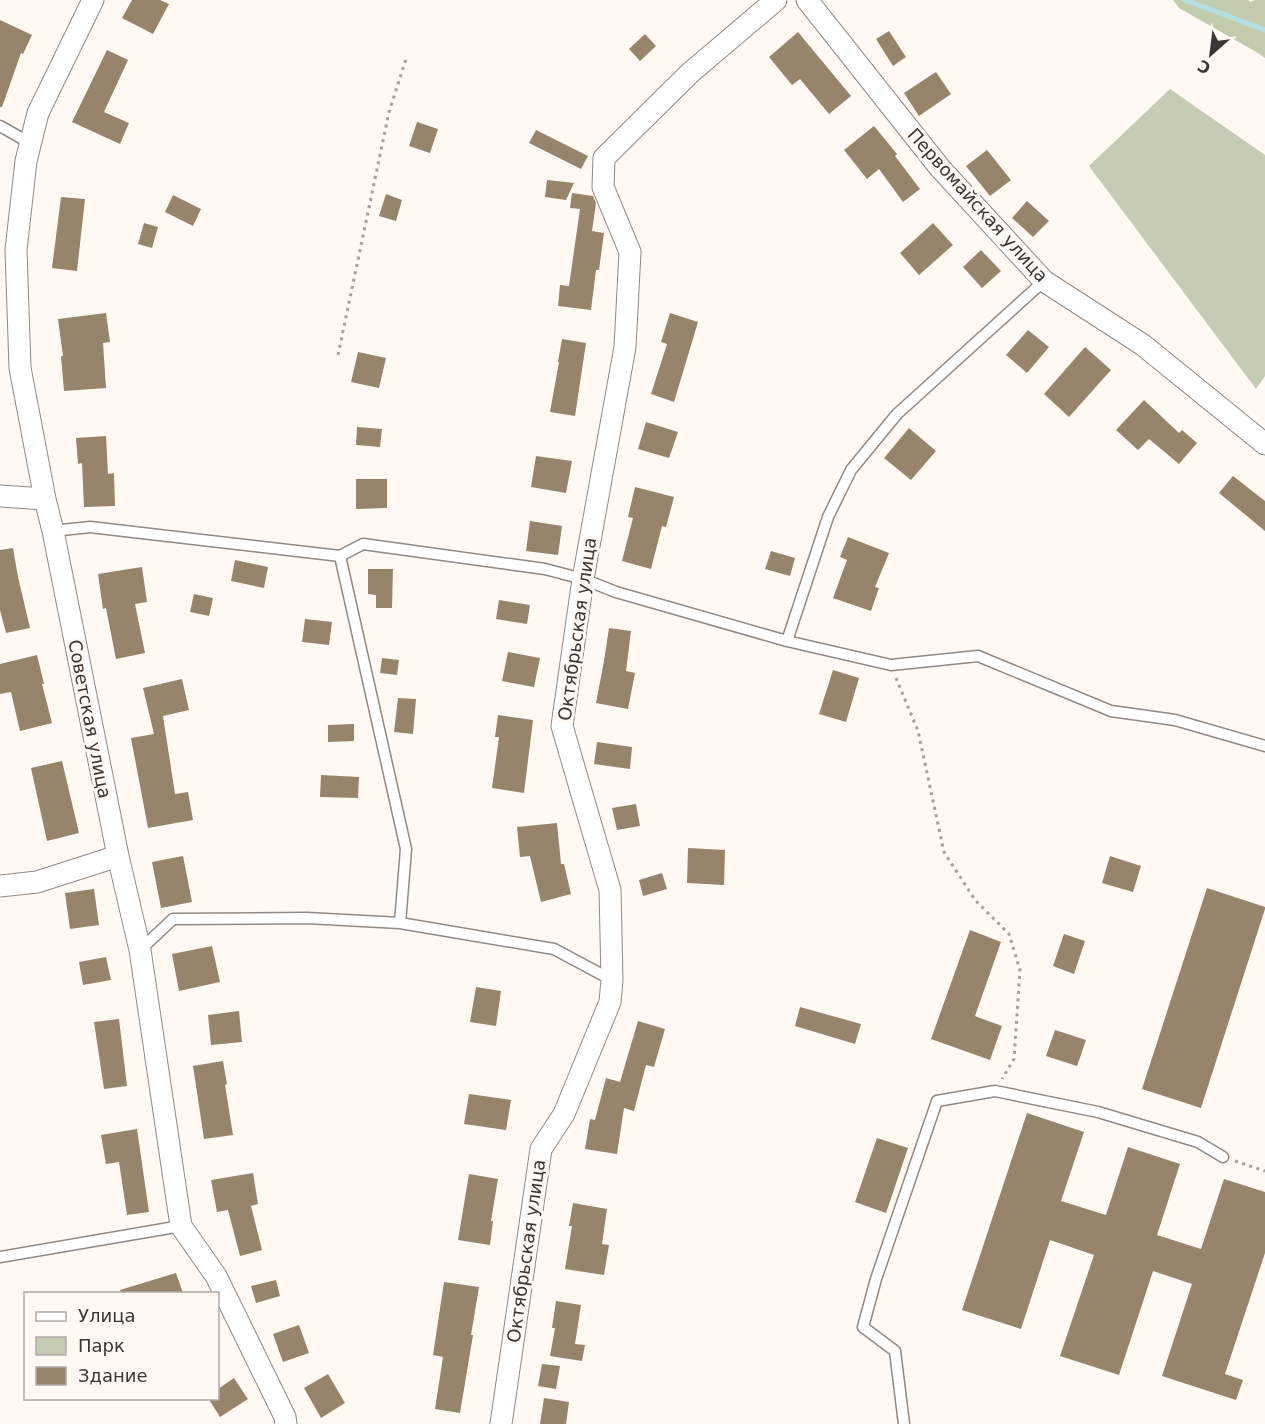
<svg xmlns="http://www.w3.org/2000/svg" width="1265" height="1424" viewBox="0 0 1265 1424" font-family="'DejaVu Sans',sans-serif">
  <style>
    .green { fill: #c5cbb5 }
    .forest { fill: #c2cbab }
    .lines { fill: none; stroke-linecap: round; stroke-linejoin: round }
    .stream { stroke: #b4dfe2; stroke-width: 5 }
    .building { fill: #96856a }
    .service-casing { stroke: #918984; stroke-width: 13 }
    .minor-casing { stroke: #918984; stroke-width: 23 }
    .path { stroke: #a5a09c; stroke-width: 3; stroke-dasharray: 3 4.5; stroke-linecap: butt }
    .service { stroke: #fff; stroke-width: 10 }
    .minor { stroke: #fff; stroke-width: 21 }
    .labels { text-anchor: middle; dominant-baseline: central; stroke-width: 6; stroke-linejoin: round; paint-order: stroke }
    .street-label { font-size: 18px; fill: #393634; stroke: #fff8f3 }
  </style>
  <rect width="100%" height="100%" fill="#fff8f3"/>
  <path class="green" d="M1170 89 1265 155V376L1256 389 1089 166Z"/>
  <path class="forest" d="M1173 0H1248L1250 2 1255 0H1265V58L1258 53 1179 8Z"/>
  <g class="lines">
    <path class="stream" d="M1185 0 1265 30"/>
  </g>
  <path class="building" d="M132 0H160L169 4 153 34 122 18Z
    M0 20 32 35 23 54 21 53 2 107H0Z
    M889 31 906 57 893 66 876 39Z
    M798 32 851 96 829 114 800 79 792 85 769 57Z
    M645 34 656 46 640 61 629 49Z
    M107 50 128 60 104 112 129 123 120 144 72 122Z
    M936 72 951 94 919 116 904 93Z
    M417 122 438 129 430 153 409 146Z
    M874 126 897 154 895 156 920 189 903 202 879 169 867 179 844 150Z
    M536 130 588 156 581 169 529 143Z
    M987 150 1011 180 990 196 966 166Z
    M547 180 574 183 566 200 545 197Z
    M572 193 593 196 596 203 592 231 604 233 599 270H596L591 310 558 306 560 285 569 286 580 209 570 208Z
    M386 194 402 200 396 221 379 216Z
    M173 195 201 209 193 226 165 212Z
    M61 197 85 199 77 271 52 268Z
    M1027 201 1049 221 1033 237 1012 218Z
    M144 223 158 227 152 248 138 244Z
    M933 223 953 245 919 275 900 253Z
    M981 250 1001 271 982 288 963 267Z
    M106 313 110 342 103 343 106 388 64 391 61 356H63L58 319Z
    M670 313 698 322 674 402 651 394 667 344 661 342Z
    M1028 330 1049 347 1027 373 1006 355Z
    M562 339 586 343 575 416 550 412 559 362H558Z
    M1085 347 1111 370 1069 417 1044 394Z
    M358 352 386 358 379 388 351 382Z
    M1144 400 1179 433 1182 430 1197 443 1179 464 1149 439 1138 450 1116 430Z
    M646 422 678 432 669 458 638 449Z
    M357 427 382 429 380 447 356 445Z
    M909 428 936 451 911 480 884 458Z
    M106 436 108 474 114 473 115 506 84 507 82 463 78 464 76 438Z
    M536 456 572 461 566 493 531 487Z
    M1233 476 1265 501V531L1219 493Z
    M356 479H387V508L356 509Z
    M635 487 674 497 666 527 662 526 651 569 622 561 633 518 628 517Z
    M530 521 562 526 558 555 526 551Z
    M848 537 889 553 875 587 879 588 871 611 833 598 847 560 840 557Z
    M13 548 18 577 30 628 6 633 0 610V550Z
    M771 551 795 558 790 576 765 569Z
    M235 560 268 567 264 588 231 581Z
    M142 567 147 602 135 604 145 653 116 659 106 608 103 609 98 574Z
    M368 569H393L392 608H376V595L368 594Z
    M194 594 213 598 209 616 190 612Z
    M499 600 530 605 527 624 496 619Z
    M305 619 332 622 329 645 302 642Z
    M609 628 631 631 626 671 635 673 628 709 596 703 604 661Z
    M508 652 540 658 534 687 502 681Z
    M37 655 44 684H42L52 723 20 731 11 692 0 694V664Z
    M382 658 399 660 397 675 380 673Z
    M833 670 859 678 846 722 819 714Z
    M182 679 189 710 163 716 175 794 188 792 193 820 148 828 131 738 154 734 143 688Z
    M398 698 416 699 413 734 394 732Z
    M498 715 533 720 524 793 492 788 499 737H495Z
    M354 724V741L328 742V725Z
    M597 742 632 747 630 769 594 764Z
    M62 761 79 833 47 841 31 768Z
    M321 775 359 777 358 798 320 797Z
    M636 804 640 826 617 830 612 808Z
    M557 823 561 864H564L571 894 541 902 530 856 520 857 517 827Z
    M688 848 725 850 724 885 687 883Z
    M183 856 192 902 161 908 152 862Z
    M1110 856 1141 866 1133 892 1102 883Z
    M662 873 667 889 643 896 639 880Z
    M1207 888 1265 907V909L1201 1108 1142 1089Z
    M94 889 99 925 70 929 65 893Z
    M970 930 1001 942 975 1016 1002 1026 990 1060 931 1039Z
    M1064 934 1085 941 1074 974 1053 966Z
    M212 946 220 982 179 991 172 954Z
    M106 957 111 980 83 985 79 962Z
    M476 987 501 991 496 1026 470 1022Z
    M800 1007 861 1024 855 1044 795 1026Z
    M239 1011 242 1042 211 1045 208 1015Z
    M119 1019 127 1086 104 1089 94 1022Z
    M638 1021 665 1029 654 1067 646 1065 634 1111 624 1108 617 1154 585 1149 590 1119 595 1120 606 1078 620 1082Z
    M1055 1030 1086 1040 1077 1066 1046 1056Z
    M223 1061 227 1084 225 1085 233 1135 204 1139 193 1066Z
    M469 1094 511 1100 506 1130 464 1124Z
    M1027 1113 1084 1132 1061 1201 1106 1215 1128 1147 1180 1164 1157 1235 1201 1249 1224 1179 1265 1192V1253L1225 1374 1243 1380 1236 1400 1162 1376 1192 1284 1153 1271 1119 1375 1060 1356 1094 1255 1050 1240 1021 1329 962 1310Z
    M137 1129 149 1212 127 1215 119 1162 106 1164 101 1135Z
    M877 1138 908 1148 886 1213 855 1202Z
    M253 1173 258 1204 251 1206 262 1250 240 1256 228 1210 217 1212 211 1180Z
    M469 1174 498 1179 491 1221H493L490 1245 458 1240Z
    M573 1203 607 1209 602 1244 609 1245 604 1275 565 1269 572 1226H569Z
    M176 1273 183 1293H121L120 1290Z
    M276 1280 280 1296 256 1303 251 1286Z
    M444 1282 479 1287 471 1335H473L460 1413 435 1409 443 1357 433 1355Z
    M556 1301 581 1305 575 1344 585 1345 582 1361 550 1356 555 1328H552Z
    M299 1325 309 1353 283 1362 273 1334Z
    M542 1364 560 1366 556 1389 538 1386Z
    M328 1374 345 1403 321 1418 304 1388Z
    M234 1378 248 1399 220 1417 208 1398H218V1389Z
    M544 1398 569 1402 566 1424H540Z"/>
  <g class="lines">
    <defs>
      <path id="service" d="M0 126 30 143
        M53 531 90 527 340 556 363 544 545 569 583 579 616 592 787 641 891 665 978 656 1111 711 1175 720 1265 746
        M340 556 406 849 400 923
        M787 641 828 517 851 470 897 414 1044 281
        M140 950 173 919 307 918 400 923 554 949 612 980
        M0 1257 181 1226
        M904 1424 895 1351 863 1327 876 1279 937 1101 995 1091 1098 1112 1198 1142 1223 1157"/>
      <path id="minor" d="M93 0 38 113 26 161 16 250 20 368 45 499 53 531 118 856 140 950 181 1226 216 1276 285 1417 286 1424
        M807 0 940 168 1044 281 1143 345 1265 444
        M0 496 45 499
        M0 886 37 882 118 856
        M501 1424 541 1149 564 1114 610 1002 612 980 610 890 562 726 583 579 625 347 630 252 603 187 604 158 690 73 776 0"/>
    </defs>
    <use href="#service" class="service-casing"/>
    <use href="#minor" class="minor-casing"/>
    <path class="path" d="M338 355 389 112 406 59
      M896 678 918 731 944 852 975 900 1009 934 1020 970 1014 1059 1002 1079
      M1235 1161 1265 1171"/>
    <use href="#service" class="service"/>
    <use href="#minor" class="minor"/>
  </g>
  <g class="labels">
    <g class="street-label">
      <text transform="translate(978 205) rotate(48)">Первомайская улица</text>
      <text transform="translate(577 629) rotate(-82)">Октябрьская улица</text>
      <text transform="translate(90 719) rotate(79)">Советская улица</text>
      <text transform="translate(526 1251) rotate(-82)">Октябрьская улица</text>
    </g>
  </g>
  <rect x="24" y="1292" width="195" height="108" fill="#fff8f3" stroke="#b0aaa7" stroke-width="1.5"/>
  <rect x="36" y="1312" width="30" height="9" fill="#ffffff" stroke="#b0aaa7" stroke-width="1.5"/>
  <text x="78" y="1322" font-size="18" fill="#393634">Улица</text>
  <rect x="36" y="1337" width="30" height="18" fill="#c5cbb5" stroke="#b0aaa7" stroke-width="1.5"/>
  <text x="78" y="1352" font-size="18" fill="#393634">Парк</text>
  <rect x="36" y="1367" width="30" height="18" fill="#96856a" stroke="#b0aaa7" stroke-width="1.5"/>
  <text x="78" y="1382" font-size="18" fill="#393634">Здание</text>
  <g transform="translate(1211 54) rotate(208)" stroke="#fff8f3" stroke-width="4.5" paint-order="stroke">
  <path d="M0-4.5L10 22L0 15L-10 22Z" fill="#393634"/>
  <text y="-9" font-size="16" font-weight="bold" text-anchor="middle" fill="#393634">С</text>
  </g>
</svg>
